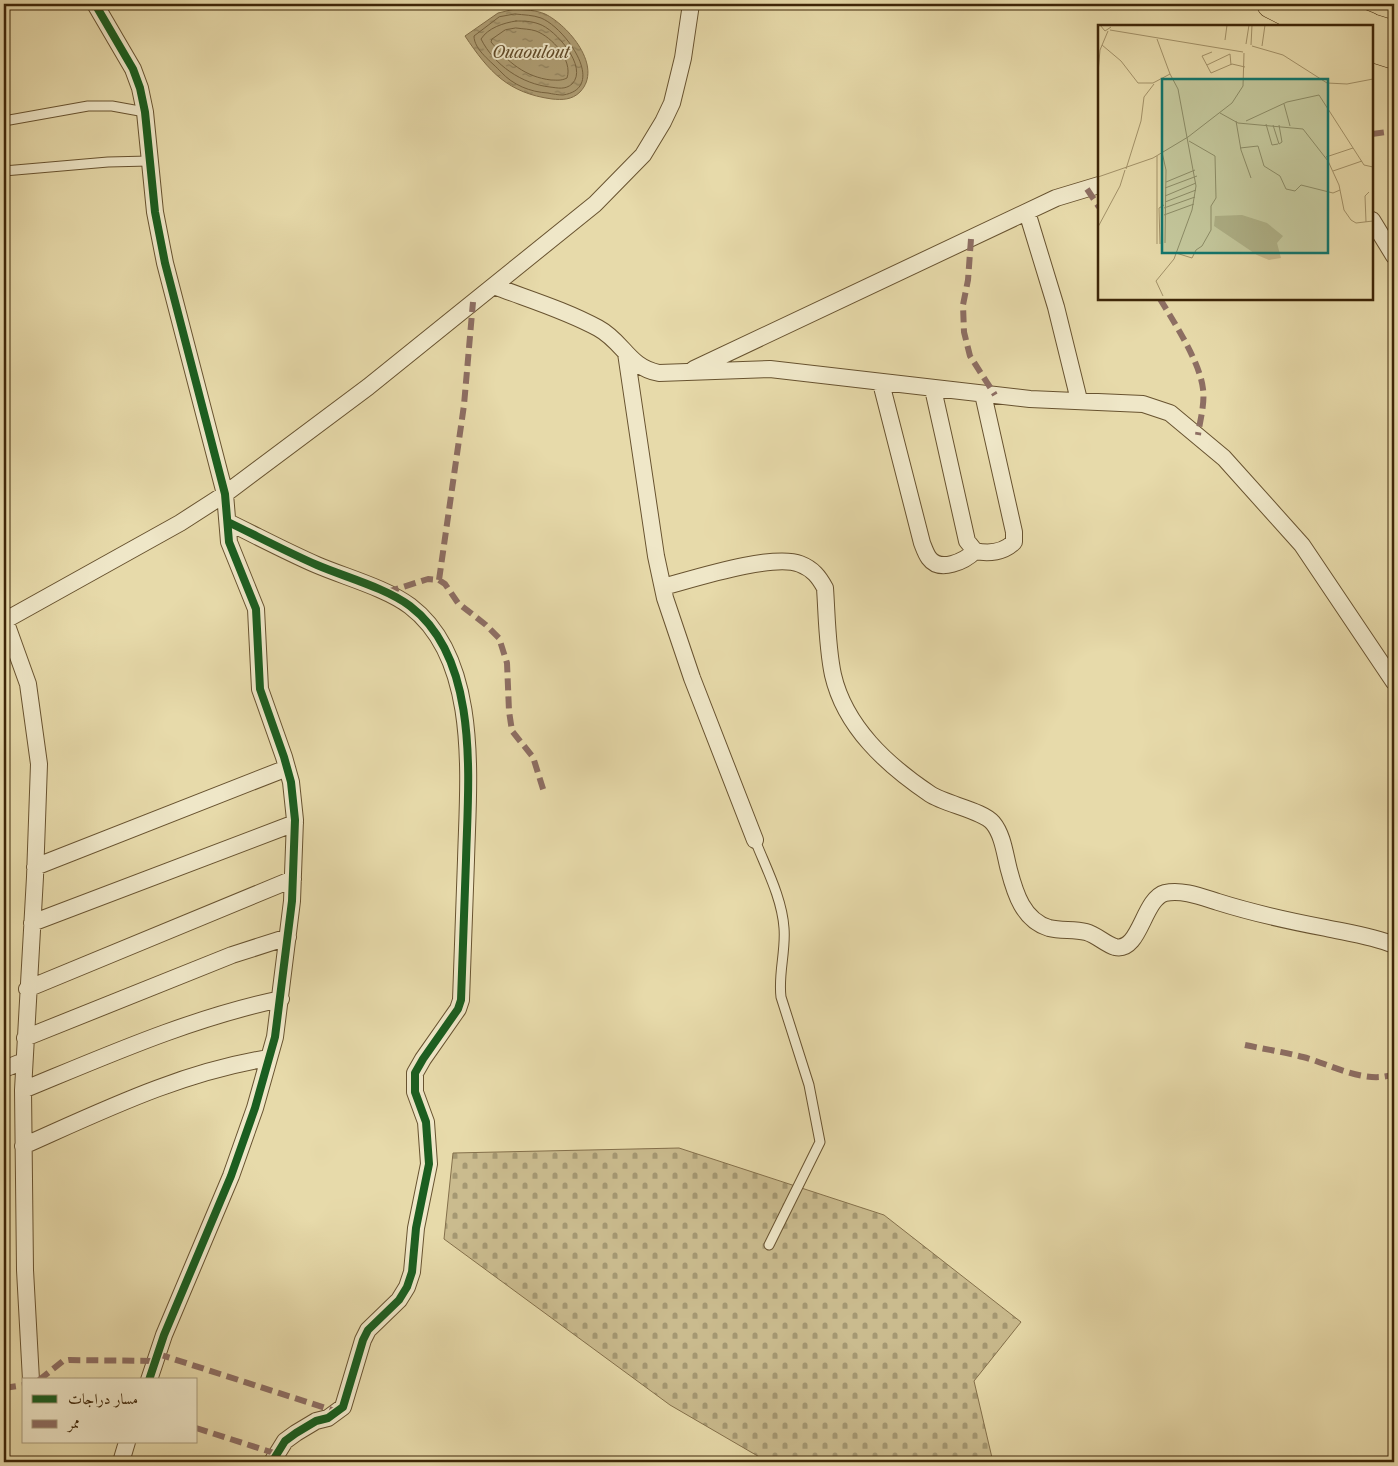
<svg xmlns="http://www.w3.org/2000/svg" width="1398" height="1466" viewBox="0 0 1398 1466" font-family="'Libre Caslon Text',Amiri,serif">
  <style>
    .cemetery { fill: url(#cemetery-stones); stroke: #84704b }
    .water { fill: url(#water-ripples); stroke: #816d48 }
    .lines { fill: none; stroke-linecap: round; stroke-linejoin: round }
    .shore { stroke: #76623e; stroke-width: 1 }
    .service-casing { stroke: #685330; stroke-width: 11 }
    .minor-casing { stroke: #685330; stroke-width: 18 }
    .trunk-casing { stroke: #3e2608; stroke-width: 29 }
    .service { stroke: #efe7c8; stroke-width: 9 }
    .minor { stroke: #efe7c8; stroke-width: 16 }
    .trunk { stroke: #e7daaa; stroke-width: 28 }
    .quiet { stroke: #8d6e63; stroke-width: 6; stroke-dasharray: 12 6; stroke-linecap: butt }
    .cycleway-casing { stroke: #efe7c8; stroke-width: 11 }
    .cycleway { stroke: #1b5e20; stroke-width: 8 }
    .labels { text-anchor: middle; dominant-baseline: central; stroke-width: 4; stroke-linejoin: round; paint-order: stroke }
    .water-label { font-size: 16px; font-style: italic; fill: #604a28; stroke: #efe7c8 }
    .inset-road { fill: none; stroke: #a39269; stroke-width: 1 }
    .view { fill: #0f766e; fill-opacity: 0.15; stroke: #0f766e; stroke-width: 2.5 }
    .inset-edge { fill: none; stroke: #3e2608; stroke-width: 2.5 }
  </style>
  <defs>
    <pattern id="cemetery-stones" width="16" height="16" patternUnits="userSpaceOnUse" patternTransform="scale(1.25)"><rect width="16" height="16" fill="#cabb8e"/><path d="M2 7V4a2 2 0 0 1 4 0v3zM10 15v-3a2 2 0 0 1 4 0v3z" fill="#a59872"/></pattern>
    <pattern id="water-ripples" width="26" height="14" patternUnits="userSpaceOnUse" patternTransform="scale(1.25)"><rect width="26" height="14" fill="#ae9d73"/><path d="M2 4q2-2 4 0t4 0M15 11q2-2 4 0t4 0" fill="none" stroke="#8f805c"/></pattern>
  </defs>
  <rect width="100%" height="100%" fill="#e7daaa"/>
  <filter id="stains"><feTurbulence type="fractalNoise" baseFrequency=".004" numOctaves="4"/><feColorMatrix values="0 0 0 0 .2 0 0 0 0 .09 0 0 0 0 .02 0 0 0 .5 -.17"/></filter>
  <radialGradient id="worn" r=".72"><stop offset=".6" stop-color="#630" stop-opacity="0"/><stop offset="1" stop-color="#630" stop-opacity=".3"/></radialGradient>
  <path class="cemetery" d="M679 1148 884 1215 1021 1322 974 1381 993 1462H768L670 1405 444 1239 453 1153Z"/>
  <path class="water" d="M515 9C525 10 536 10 545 14 568 25 604 67 580 92 572 100 562 100 552 99 508 93 489 72 465 36L498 13Z"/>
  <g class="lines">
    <path class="shore" d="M515 14C524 15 533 15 541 18 566 28 608 88 563 95 558 95 553 94 548 93 530 92 513 85 501 72 492 62 474 50 474 36L499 17Z
      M516 21C523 21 531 21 539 24 555 29 589 67 572 84 565 90 558 88 550 87 522 84 494 65 481 39 488 28 503 23 516 21Z
      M516 28C523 29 530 29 536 31 552 37 573 60 567 78 561 81 557 80 551 80 525 77 508 62 491 42L492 39 505 30Z"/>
    <defs>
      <path id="service" d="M4 121 88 106H112L145 112
        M4 171 108 162 149 161
        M755 840C766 868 782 898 784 928 786 951 778 974 781 997L809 1085 820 1142 769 1245"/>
      <path id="minor" d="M95 4 133 69 140 88 145 112 155 212 165 263 225 494 229 542 256 609 260 689 284 757 291 782 295 820 292 901 275 1037 255 1108 231 1176 164 1335 149 1380
        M1027 212 1056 307 1079 400
        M1372 220 1394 256
        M494 286C528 299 565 310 598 328 624 342 628 367 659 373L770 369 1030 399 1143 404 1170 413 1224 458 1302 545 1394 682
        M626 353 656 556 665 598 692 678 755 840
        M694 369 1056 198 1099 185
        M881 383 922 543C924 548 926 554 929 558 940 573 965 561 975 551
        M933 389 967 541 975 551C989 554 1004 552 1014 542V532L983 394
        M228 522C257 536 287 552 317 565 345 577 386 588 410 606 481 660 468 782 466 860 464 907 463 954 461 1000L458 1009 423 1059 415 1073V1092L426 1122 429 1164 416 1228 412 1272 407 1287 399 1300 368 1330 363 1340 343 1407 328 1418 316 1421 296 1433 285 1441 272 1462
        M663 587C693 579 773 553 800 564 813 569 819 577 825 588 827 617 827 647 833 675 845 727 887 765 930 794 945 804 984 811 993 823 1003 835 1005 855 1009 870 1015 893 1023 920 1049 928 1061 931 1074 929 1086 932 1097 935 1105 944 1115 947 1140 953 1143 899 1165 893 1182 889 1202 897 1218 902 1253 913 1289 921 1326 928 1349 933 1372 936 1394 945
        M5 620 28 684 39 764 35 877 23 1090 25 1270 31 1380
        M4 621 180 523 225 494 368 387 595 204 643 155 663 122 672 103 683 58 691 4
        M35 867 287 768
        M32 923 295 823
        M27 989 293 879
        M25 1038 232 955 288 937
        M4 1069 24 1061
        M23 1090C108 1055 191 1018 281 999
        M23 1146C104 1110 181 1072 269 1058
        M121 1462 127 1442"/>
      <path id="trunk" d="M1271 4 1314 26
        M1314 4 1368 26
        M1372 28 1394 35
        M1372 48 1394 55"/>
    </defs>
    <use href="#service" class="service-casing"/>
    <use href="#minor" class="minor-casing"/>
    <use href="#trunk" class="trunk-casing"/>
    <use href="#service" class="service"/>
    <use href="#minor" class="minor"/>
    <use href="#trunk" class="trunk"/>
    <path class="quiet" d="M1372 134 1394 131
      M1087 189 1099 207
      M971 239 968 280 963 305 964 332 970 356 995 395
      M1160 299C1174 322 1200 362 1203 389 1205 404 1200 420 1198 435
      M439 580 464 405 473 302
      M387 592 428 579 439 580 445 584 458 603 486 625 499 638 507 663 509 711 512 731 533 757 544 792
      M1245 1045C1264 1049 1284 1052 1303 1057 1330 1064 1366 1085 1394 1074
      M158 1354 338 1412
      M39 1380 63 1361 69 1360 155 1361
      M4 1388 24 1385
      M196 1428 277 1454"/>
    <defs>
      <path id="cycleway" d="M95 4 133 69 140 88 145 112 155 212 165 263 225 494 229 542 256 609 260 689 284 757 291 782 295 820 292 901 275 1037 255 1108 231 1176 164 1335 149 1380
        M228 522C257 536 287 552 317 565 345 577 386 588 410 606 481 660 468 782 466 860 464 907 463 954 461 1000L458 1009 423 1059 415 1073V1092L426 1122 429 1164 416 1228 412 1272 407 1287 399 1300 368 1330 363 1340 343 1407 328 1418 316 1421 296 1433 285 1441 272 1462"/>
    </defs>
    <use href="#cycleway" class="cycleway-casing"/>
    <use href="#cycleway" class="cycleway"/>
  </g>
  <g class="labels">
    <g class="water-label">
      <text x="531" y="52">Ouaoulout</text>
    </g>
  </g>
  <g transform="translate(1098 25)">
    <rect width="275" height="275" fill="#e7daaa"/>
    <path d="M144 190 169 198 185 211 179 218 183 233 171 235 159 230 116 201 117 191Z" fill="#cabb8e"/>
    <path class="inset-road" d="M2 0 7 6 13 2M12 5 145 27M59 14 72 49M127 15 129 0M148 19 151 0M4 20 23 36 40 58H55L72 49 80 64 98 161 94 185 76 234 58 256 65 271M153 20 154 0M154 21 185 30 229 58 249 59 275 54M164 21 167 0M114 27 104 31 113 48 134 39 147 42M109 40 132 29 133 40M0 48 2 25 10 6M186 79 192 101M122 88 140 98 205 104 230 136 241 160 246 185 253 195 258 198 275 196M138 96 143 125 153 153M148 96 189 77 221 70 266 140 275 142M168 99 174 120 180 119M175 100 181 119 184 117 181 100M142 123 160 121 166 141 182 151 188 164 197 166 203 160 235 168 242 165M64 127 68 145 67 218M228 132 255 123M28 144 43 96 46 72 56 59M235 146 264 136M0 152 55 133 90 112 134 78 145 61 146 28M68 157 97 145M67 163 99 151M67 171 98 158M67 177 98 165M66 183 97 172M66 190 96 179M268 197 267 171 271 167M0 202 22 161 27 145M59 219V131M62 219 61 183 66 180M78 228 94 233 98 225 104 221 113 205V181L118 173 117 131 91 116"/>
    <path class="view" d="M64 54H230V228H64Z"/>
    <rect width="275" height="275" class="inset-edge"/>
  </g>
  <rect width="1398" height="1466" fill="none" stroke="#e7daaa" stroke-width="20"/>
  <rect x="5" y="5" width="1388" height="1456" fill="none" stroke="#3e2608" stroke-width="2.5"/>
  <rect x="10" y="10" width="1378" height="1446" fill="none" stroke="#3e2608"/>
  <rect x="22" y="1378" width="175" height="65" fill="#efe7c8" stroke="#a89a7b"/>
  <rect x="32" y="1395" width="25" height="8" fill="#1b5e20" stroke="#a89a7b"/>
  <text x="68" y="1404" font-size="15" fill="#3e2608">مسار دراجات</text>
  <rect x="32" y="1420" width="25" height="8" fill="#8d6e63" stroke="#a89a7b"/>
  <text x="68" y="1428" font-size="15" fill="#3e2608">ممر</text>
  <rect width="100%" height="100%" filter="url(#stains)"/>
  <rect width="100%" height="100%" fill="url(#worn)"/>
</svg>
